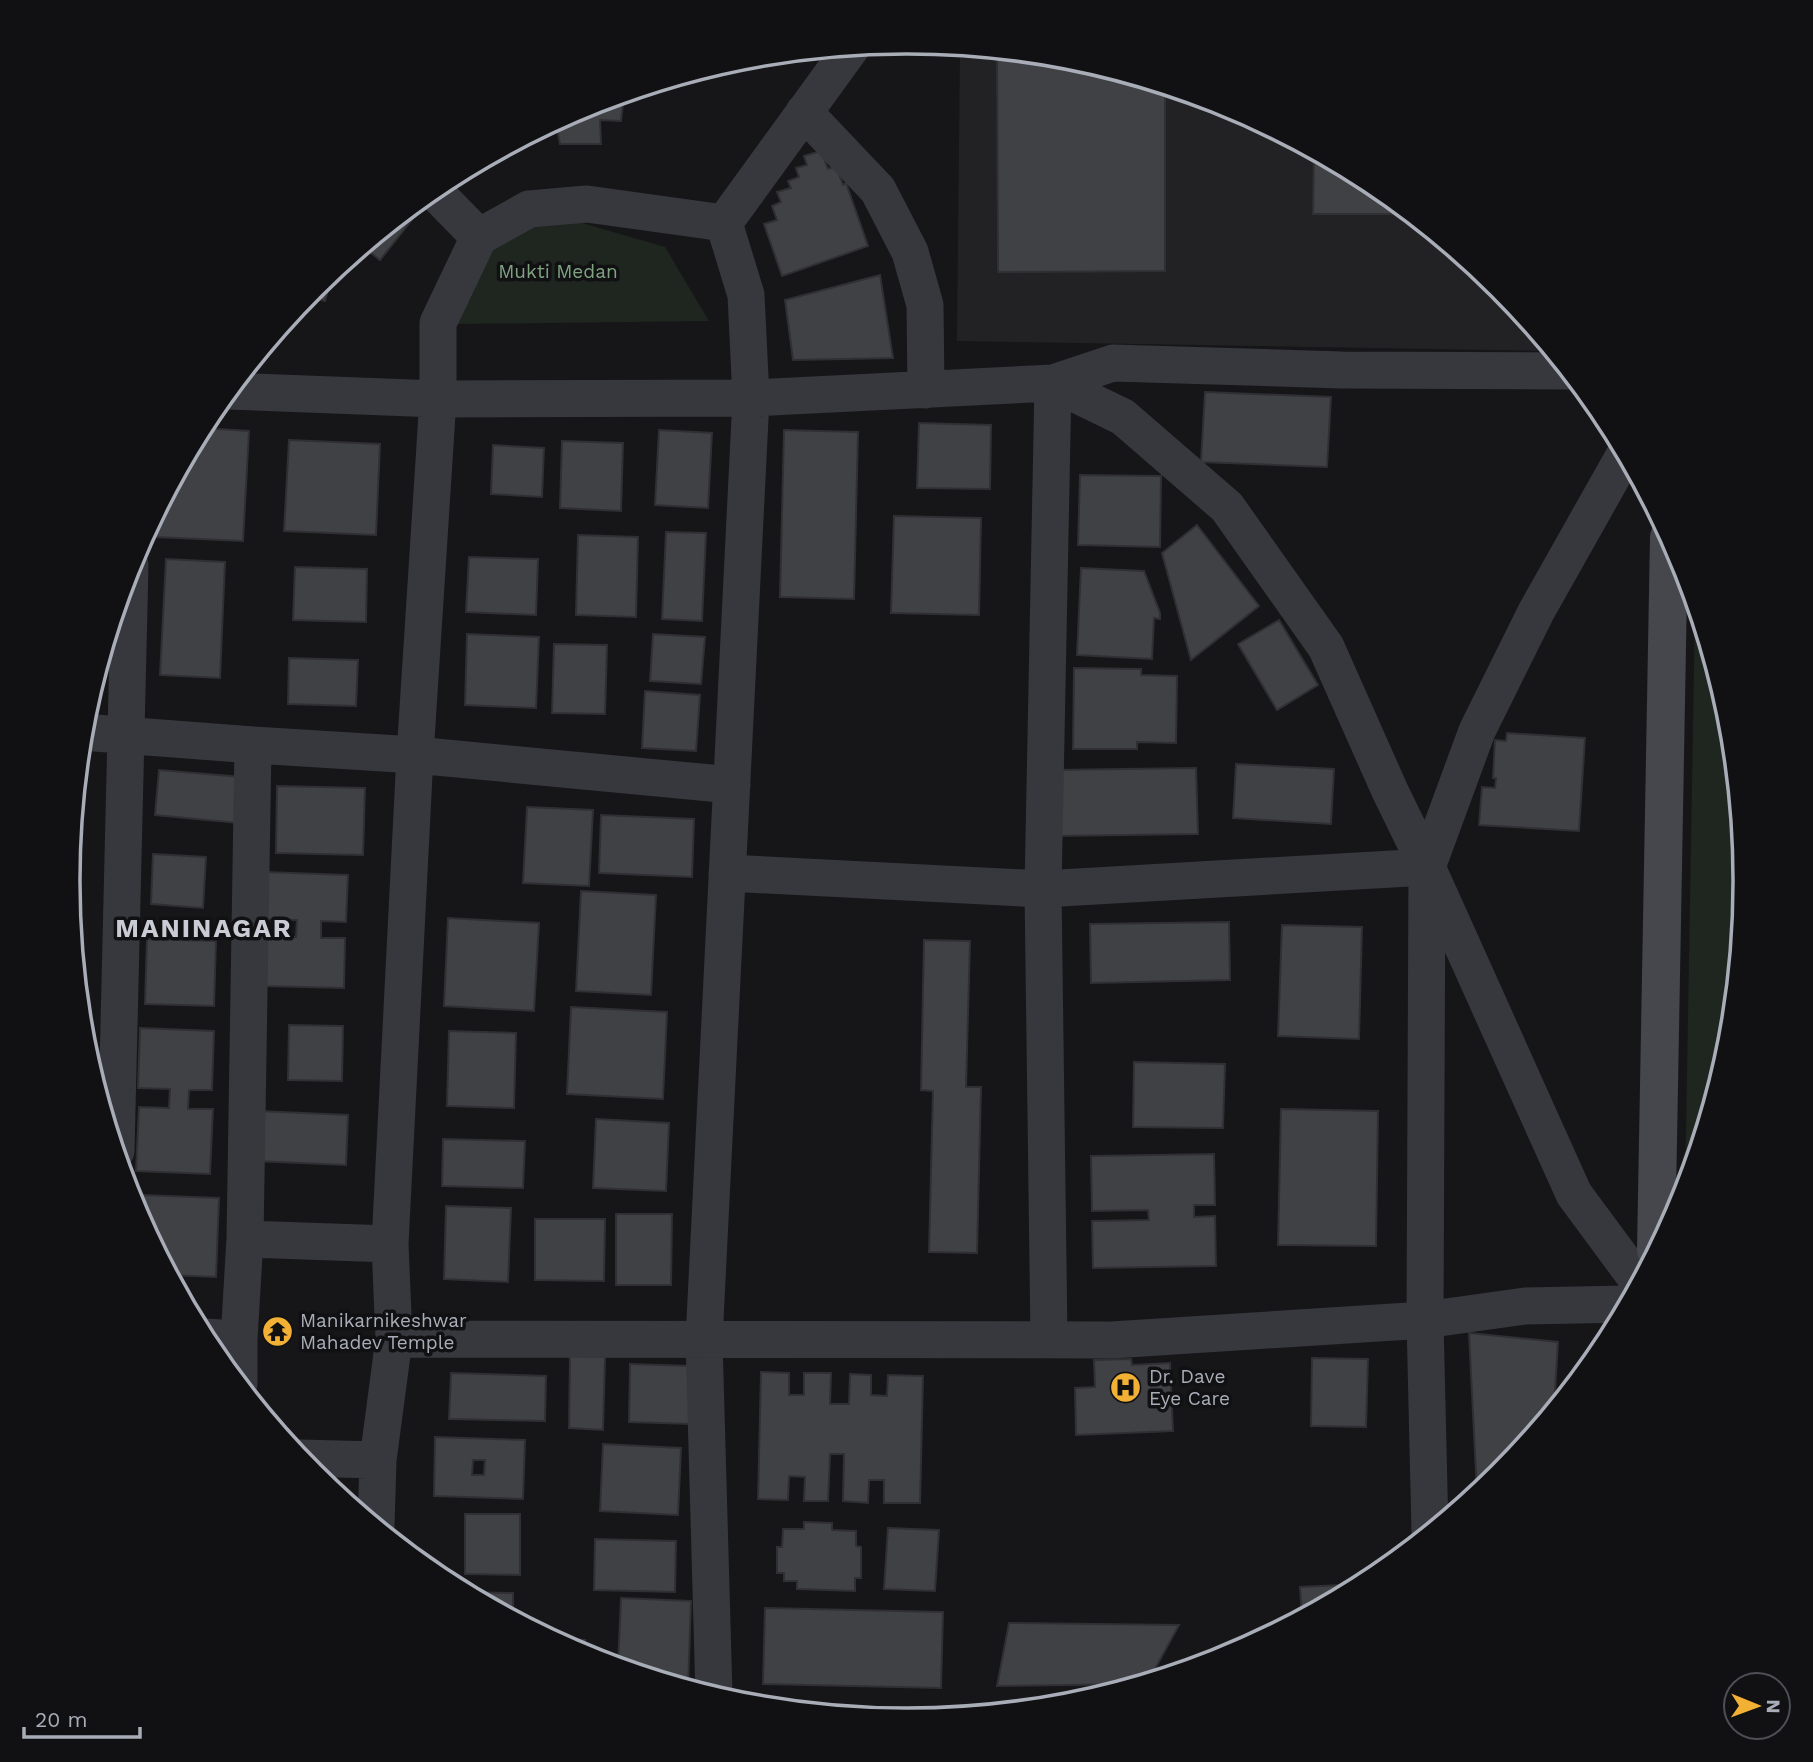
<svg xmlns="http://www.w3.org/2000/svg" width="1813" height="1762" viewBox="0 0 1813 1762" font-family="'Work Sans',sans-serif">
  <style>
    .built { fill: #222225 }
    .green { fill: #1e261f }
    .building { fill: #404145; stroke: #303034; stroke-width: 2; fill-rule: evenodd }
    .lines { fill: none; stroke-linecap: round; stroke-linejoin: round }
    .street { stroke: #37383d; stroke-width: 37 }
    .secondary { stroke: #45474d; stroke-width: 38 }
    .labels { text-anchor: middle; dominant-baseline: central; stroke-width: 7; stroke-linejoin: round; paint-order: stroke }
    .park-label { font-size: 19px; fill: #7fa381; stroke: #111113 }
    .poi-label { font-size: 19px; fill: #a8adb8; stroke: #111113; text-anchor: start }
    .district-label { font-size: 26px; font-weight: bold; letter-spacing: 2px; fill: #c9ccd4; stroke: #111113 }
    .rim { fill: none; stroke: #a8adb8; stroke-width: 3.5 }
  </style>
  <rect width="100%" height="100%" fill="#161618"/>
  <path class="built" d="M960 47 1071 58 1228 106 1373 184 1500 288 1552 351 957 341Z"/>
  <path class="green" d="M551 214 665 247 709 321 457 324 478 259Z
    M1695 610H1697L1729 718 1745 881 1729 1045 1685 1192Z"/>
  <path class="building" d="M997 52 1071 58 1165 87V271L998 272Z
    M624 94 621 121 600 120 601 144H560L556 122 586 106Z
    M821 151 828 169 836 166 843 185 846 183 868 246 782 276 764 224 777 220 772 206 781 202 777 192 791 188 788 181 799 177 796 168 807 165 804 156Z
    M1314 152 1373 184 1410 214H1313Z
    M408 210 415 216 380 260 363 247Z
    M333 271 325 301 307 296 314 287Z
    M880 275 893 358 793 360 785 300Z
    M1205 392 1331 397 1327 467 1201 462Z
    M919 423 991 425 990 489 917 488Z
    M202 428 249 431 243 541 156 537 158 510Z
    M659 430 712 433 708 508 655 505Z
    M784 430 858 432 854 599 780 597Z
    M289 440 380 444 376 535 284 531Z
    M562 441 623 443 621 511 560 508Z
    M493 445 544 448 542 497 491 494Z
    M1080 475 1161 476 1160 547 1078 545Z
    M894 516 981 518 979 615 891 613Z
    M1197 525 1259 606 1191 660 1162 553Z
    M666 532 706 533 702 621 662 619Z
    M578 535 638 537 636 617 576 615Z
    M469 557 538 559 536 615 466 612Z
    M166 559 225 562 220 678 160 675Z
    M295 567 367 569 366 622 293 620Z
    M1081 568 1144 571 1160 613V619L1154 618 1152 659 1077 655Z
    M1279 620 1318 685 1277 710 1238 644Z
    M467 634 539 637 536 708 465 705Z
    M653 634 705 637 701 684 650 681Z
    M554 644 607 645 605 714 552 713Z
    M289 658 358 660 356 706 288 704Z
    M1074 668 1141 669V675L1177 676 1176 743 1137 742V749H1073Z
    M645 691 700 695 696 751 642 748Z
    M1507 733 1585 738 1579 831 1479 825 1482 787 1495 788 1496 778H1493L1495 740 1506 741Z
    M1236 764 1334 769 1331 824 1233 818Z
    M1196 768 1198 834 1054 836 1052 770Z
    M159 770 242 777 238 823 155 815Z
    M277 786 365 788 363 855 276 853Z
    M527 807 593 810 589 886 523 883Z
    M601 815 694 819 692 877 599 873Z
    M153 854 206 857 203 908 151 904Z
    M264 872 348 875 346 922 321 921V938H345L344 988 263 986 265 936 296 937 297 920 262 919Z
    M581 891 656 895 651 995 576 991Z
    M448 918 539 923 534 1011 444 1006Z
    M1229 922 1230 980 1091 983 1090 924Z
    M1282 925 1362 927 1359 1039 1278 1036Z
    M147 939 216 941 214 1006 145 1004Z
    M924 940 970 941 966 1087H981L977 1253 929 1252 933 1091 921 1090Z
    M571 1007 667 1012 663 1099 567 1094Z
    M289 1025 343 1026 342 1081 288 1080Z
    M140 1028 214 1031 212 1090H189L188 1109H213L210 1174 136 1171 139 1107 169 1108 170 1089 138 1088Z
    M449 1031 516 1033 514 1108 447 1106Z
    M1134 1062 1225 1064 1223 1128 1133 1127Z
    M1281 1109 1378 1111 1376 1246 1278 1245Z
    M258 1111 348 1115 346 1165 256 1161Z
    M596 1119 669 1123 666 1191 593 1188Z
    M443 1139 525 1141 523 1188 442 1186Z
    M1214 1154 1215 1205H1194V1217L1215 1216 1216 1266 1093 1268 1092 1221 1149 1220 1148 1210 1092 1211 1091 1156Z
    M142 1195 219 1198 216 1277 170 1275 141 1220Z
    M446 1206 511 1208 508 1282 444 1279Z
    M616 1214H672L671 1285H616Z
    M535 1219H605L604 1281 535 1280Z
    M1469 1333 1558 1342 1554 1408 1499 1475 1477 1493Z
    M570 1356 605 1357 603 1430 569 1428Z
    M1312 1358 1368 1359 1366 1427 1311 1426Z
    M1131 1359 1132 1365 1170 1363 1173 1431 1076 1435 1075 1388 1095 1387 1094 1360Z
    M630 1364 692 1366 691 1424 629 1422Z
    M761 1372 789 1373V1395H804V1373H831L830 1404H849L850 1374 871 1375V1395L887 1396 888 1375 923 1376 920 1503H884V1480H869L868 1503 843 1501 844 1454H830L828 1501H804L805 1477 789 1476 788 1500 758 1499Z
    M451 1373 546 1376 545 1421 449 1419Z
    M435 1437 525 1440 523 1499 434 1496ZM473 1460H485L484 1475H472Z
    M603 1444 681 1448 678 1515 600 1511Z
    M324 1483 341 1484 340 1497Z
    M465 1514H520V1575L465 1574Z
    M804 1522 832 1523V1530L856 1531V1546L861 1547V1578H855V1591L797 1589V1581H784V1573H777V1547H782L783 1529H804Z
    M888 1528 939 1530 935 1591 884 1589Z
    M595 1539 676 1541 675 1592 594 1590Z
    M1363 1584 1302 1617 1300 1587Z
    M466 1592 513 1593V1618Z
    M621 1598 691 1601 688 1687 618 1666Z
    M765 1608 943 1612 941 1688 763 1684Z
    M1009 1623 1179 1625 1149 1680 1137 1684 997 1686Z
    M553 1639 585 1640 584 1655Z"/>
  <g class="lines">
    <path class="street" d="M804 112 878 190 910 252 925 305 926 390
      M479 237 529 209 587 204 724 223
      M228 391 438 399 751 398 1053 383 1123 417 1227 507 1326 647 1390 791 1427 867 1425 1320 1430 1532
      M1625 454 1536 612 1477 731 1427 867 1574 1194 1639 1282
      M82 732 253 745 415 755 732 785
      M727 873 1043 889 1427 867
      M116 1151 130 565
      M245 1239 253 745
      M204 1337 239 1339
      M394 1339 1112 1340 1425 1320 1525 1306 1627 1304
      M1049 1340 1043 889 1053 383 1113 363 1342 370 1568 371
      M239 1384V1339L245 1239 390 1244
      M300 1458 378 1460
      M376 1526 378 1460 394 1339 390 1244 415 755 438 399V323L479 237 433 190
      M714 1695 704 1340 751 398 746 295 724 223 851 48"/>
    <path class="secondary" d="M1656 1250 1669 537"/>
  </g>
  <defs>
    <symbol id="temple-disc" viewBox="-11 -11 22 22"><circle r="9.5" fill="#f2b134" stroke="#111113"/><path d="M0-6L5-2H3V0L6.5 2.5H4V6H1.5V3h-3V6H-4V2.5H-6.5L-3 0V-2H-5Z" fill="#111"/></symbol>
    <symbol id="hospital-disc" viewBox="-11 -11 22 22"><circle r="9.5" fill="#f2b134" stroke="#111113"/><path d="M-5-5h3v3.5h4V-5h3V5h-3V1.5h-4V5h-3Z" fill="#111"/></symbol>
  </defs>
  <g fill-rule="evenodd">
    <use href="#temple-disc" x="260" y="1314" width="35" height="35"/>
    <use href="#hospital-disc" x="1108" y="1370" width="35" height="35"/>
  </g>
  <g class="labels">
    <g class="park-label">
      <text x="558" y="271">Mukti Medan</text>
    </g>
    <g class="poi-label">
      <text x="300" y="1320">Manikarnikeshwar<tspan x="300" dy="22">Mahadev Temple</tspan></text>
      <text x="1149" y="1376">Dr. Dave<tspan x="1149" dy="22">Eye Care</tspan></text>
    </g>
    <g class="district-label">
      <text x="204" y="928">MANINAGAR</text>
    </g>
  </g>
  <path d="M0 0H1813V1762H0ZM906 54H907A826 826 0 0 1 1733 880V882A826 826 0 0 1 907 1708H906A826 826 0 0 1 80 882V880A826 826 0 0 1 906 54Z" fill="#111113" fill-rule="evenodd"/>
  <path class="rim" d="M906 54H907A826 826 0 0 1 1733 880V882A826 826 0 0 1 907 1708H906A826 826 0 0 1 80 882V880A826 826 0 0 1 906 54Z"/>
  <g transform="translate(1757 1706) rotate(91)"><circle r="33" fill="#111113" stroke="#4d4f55" stroke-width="2"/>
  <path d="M0-5L12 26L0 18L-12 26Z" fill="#f2b134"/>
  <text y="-10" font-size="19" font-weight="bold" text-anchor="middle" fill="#a8adb8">N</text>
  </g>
  <path d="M24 1727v10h116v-10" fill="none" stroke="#a8adb8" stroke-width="3.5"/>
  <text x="35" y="1727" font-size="21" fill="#a8adb8" stroke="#111113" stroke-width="5" paint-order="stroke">20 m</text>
</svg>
